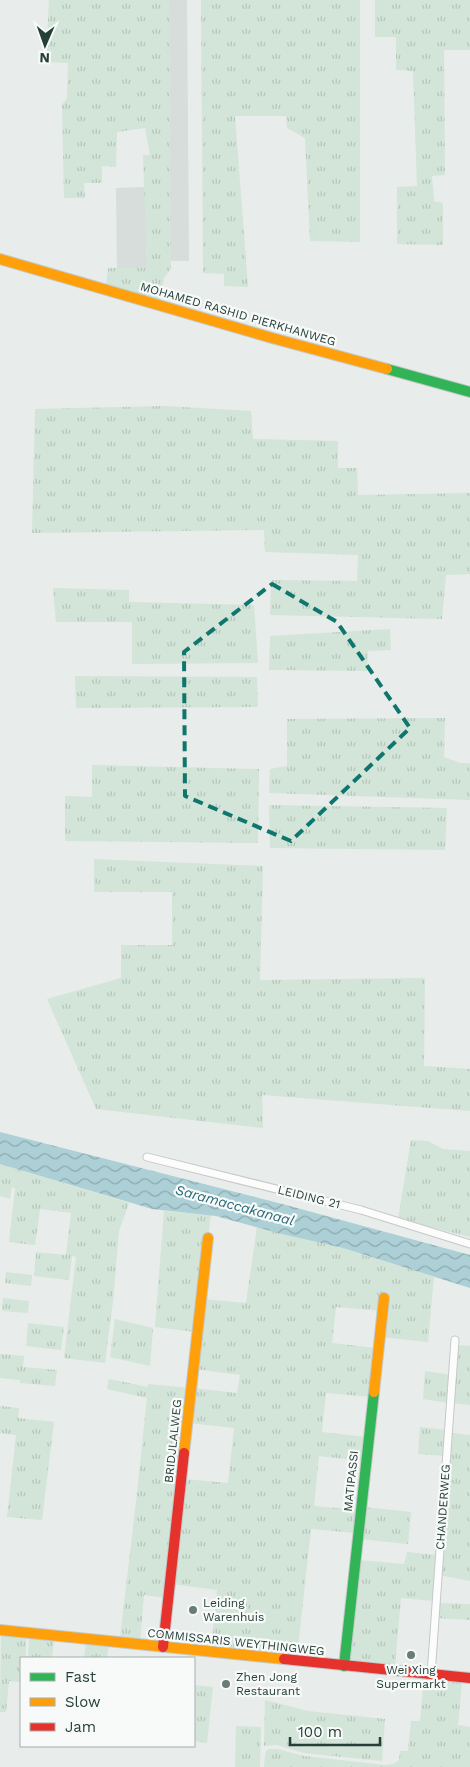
<svg xmlns="http://www.w3.org/2000/svg" width="470" height="1767" viewBox="0 0 470 1767" font-family="'Work Sans',sans-serif">
  <style>
    .built { fill: #d6ddda }
    .grass { fill: url(#grass-tufts) }
    .water { fill: url(#water-waves) }
    .lines { fill: none; stroke-linecap: round; stroke-linejoin: round }
    .street-casing { stroke: #c5c9c7; stroke-width: 9 }
    .fast-casing { stroke: #c4c9c7; stroke-width: 12 }
    .slow-casing { stroke: #c4c9c7; stroke-width: 12 }
    .jam-casing { stroke: #c4c9c7; stroke-width: 12 }
    .street { stroke: #fcfcfc; stroke-width: 7 }
    .fast { stroke: #30b455; stroke-width: 10 }
    .slow { stroke: #ff9f0a; stroke-width: 10 }
    .jam { stroke: #e5322d; stroke-width: 10 }
    .marked { fill: none; stroke: #0f766e; stroke-width: 4; stroke-dasharray: 10 6; stroke-linejoin: round }
    .poi-dot { fill: #6a7c76; stroke: #f7faf9; stroke-width: 2 }
    .labels { text-anchor: middle; dominant-baseline: central; stroke-width: 4.5; stroke-linejoin: round; paint-order: stroke }
    .street-label { font-size: 12px; fill: #263f38; stroke: #f7faf9 }
    .poi-label { font-size: 12px; fill: #263f38; stroke: #f7faf9; text-anchor: start }
    .water-label { font-size: 14px; font-style: italic; fill: #246877; stroke: #f7faf9 }
  </style>
  <defs>
    <pattern id="grass-tufts" width="24" height="20" patternUnits="userSpaceOnUse" patternTransform="scale(1.25)"><rect width="24" height="20" fill="#d3e4d8"/><path d="M3 7l-1-3M5 7V3M7 7l1-3M15 17l-1-3M17 17v-4M19 17l1-3" fill="none" stroke="#b5c5ba"/></pattern>
    <pattern id="water-waves" width="16" height="10" patternUnits="userSpaceOnUse" patternTransform="scale(1.25)"><rect width="16" height="10" fill="#acd0d6"/><path d="M0 5q4-4 8 0t8 0" fill="none" stroke="#8caaaf"/></pattern>
  </defs>
  <rect width="100%" height="100%" fill="#e8ecea"/>
  <path class="built" d="M169 0H187L189 261H170Z
    M145 187 147 268H117L116 188Z"/>
  <path class="grass" d="M49 0H169L171 268 164 278 160 299H155L106 286 108 268H147L143 155H150L145 128 117 132 116 167 102 166V183H84L85 198H64L62 105 67 98 68 63 46 62Z
    M201 0H360V242L310 241 305 138 287 128 286 116H235L248 287 224 286V274L203 273Z
    M375 0H470V50H444L445 175 432 176 434 201 443 203V245L397 244V187L417 186 413 71 396 70V37H375Z
    M164 406 251 411 253 439 338 441V468H357L358 495 470 493V574L446 575 442 619 270 615 271 580 357 581 358 555 265 552 264 530 32 533 35 409Z
    M53 588 129 590V602L254 605 258 663 132 664V622H56Z
    M390 629 391 650 368 651 367 671 269 670 270 636Z
    M75 676 257 677 258 707 76 708Z
    M445 718 444 757 460 763H470V800L269 793 270 769 287 766V719Z
    M92 765 259 769 258 843 65 841V796L92 797Z
    M269 805 447 808 445 850 270 848Z
    M94 859 263 866 260 980 425 978 424 1066 470 1069V1111L262 1095 263 1128 96 1109 47 999 121 978V945H172V892H94Z
    M411 1140 428 1141 443 1149 470 1151V1237L398 1219Z
    M0 1164 129 1203 119 1231 113 1301 105 1363 64 1358 76 1257 72 1256 69 1280 34 1276 36 1252 66 1255 71 1213 40 1209 35 1245 9 1242 15 1188 12 1187 10 1199 0 1196Z
    M164 1211 211 1215 196 1332 155 1327Z
    M257 1227 343 1248 434 1277 428 1342 381 1337V1311L336 1307 332 1343 377 1348 372 1397 326 1393 322 1432 366 1437 364 1461 319 1456 314 1506 359 1510 356 1533 311 1529 297 1657 211 1648 217 1590 172 1584 183 1479 228 1483 234 1428 189 1423 193 1388 237 1393 240 1375 195 1369 203 1299 246 1303Z
    M6 1272 32 1275 31 1286 5 1283Z
    M3 1298 29 1301 28 1313 2 1311Z
    M115 1319 153 1328 150 1366 110 1357Z
    M28 1323 64 1327 61 1350 26 1346Z
    M457 1345 470 1346V1405L453 1403Z
    M0 1354 24 1356 23 1367 57 1370 55 1386 20 1383V1380L0 1378Z
    M425 1371 451 1375 449 1403 423 1399Z
    M109 1379 148 1387V1384L190 1388 166 1598 144 1595 140 1641 120 1638 136 1502 147 1398 107 1389Z
    M0 1406 19 1408 18 1418 54 1422 42 1520 7 1517 16 1435 0 1433Z
    M420 1427 447 1430 445 1456 418 1454Z
    M450 1433 470 1435V1581L439 1575Z
    M364 1507 411 1512 408 1544 360 1539Z
    M407 1552 437 1555 434 1601 401 1598 395 1667 350 1663 348 1660 358 1560 404 1564Z
    M438 1603 470 1604V1620L437 1618Z
    M1 1633 26 1637V1658H21V1682L9 1681 6 1712H0Z
    M29 1636 54 1639 52 1658H28Z
    M86 1643 109 1644 107 1658H84Z
    M424 1678 462 1682 458 1725 470 1727V1767H264L265 1755 266 1751 269 1749H277L304 1756 385 1765 394 1764 399 1760 400 1751H408L411 1721H420Z
    M194 1685 213 1687 207 1743 194 1741Z
    M265 1700 308 1711 385 1719 382 1761 304 1753 277 1745 264 1746Z
    M236 1726 261 1727 260 1767H235Z"/>
  <path class="water" d="M0 1132 286 1205 470 1255V1288L343 1248 278 1233 216 1216 152 1209 0 1164Z"/>
  <g class="lines">
    <defs>
      <path id="street" d="M147 1157 361 1210 470 1244
        M431 1675 455 1340"/>
      <path id="fast" d="M387 369 470 392
        M344 1666 374 1392"/>
      <path id="slow" d="M0 259 272 338 387 369
        M374 1392 384 1298
        M184 1453 208 1238
        M0 1630 284 1659"/>
      <path id="jam" d="M163 1647 184 1453
        M284 1659 470 1678"/>
    </defs>
    <use href="#street" class="street-casing"/>
    <use href="#fast" class="fast-casing"/>
    <use href="#slow" class="slow-casing"/>
    <use href="#jam" class="jam-casing"/>
    <use href="#street" class="street"/>
    <use href="#fast" class="fast"/>
    <use href="#slow" class="slow"/>
    <use href="#jam" class="jam"/>
  </g>
  <path class="marked" d="M272 584 337 622 410 728 291 841 185 796 184 652Z"/>
  <g class="poi-dot">
    <circle cx="193" cy="1610" r="5"/>
    <circle cx="411" cy="1655" r="5"/>
    <circle cx="226" cy="1684" r="5"/>
  </g>
  <g class="labels">
    <g class="street-label">
      <text transform="translate(238 314) rotate(16)">MOHAMED RASHID PIERKHANWEG</text>
      <text transform="translate(309 1197) rotate(14)">LEIDING 21</text>
      <text transform="translate(173 1441) rotate(-84)">BRIDJLALWEG</text>
      <text transform="translate(351 1481) rotate(-84)">MATIPASSI</text>
      <text transform="translate(443 1507) rotate(-86)">CHANDERWEG</text>
      <text transform="translate(236 1642) rotate(6)">COMMISSARIS WEYTHINGWEG</text>
    </g>
    <g class="poi-label">
      <text x="203" y="1603">Leiding<tspan x="203" dy="14">Warenhuis</tspan></text>
      <text x="411" y="1670" text-anchor="middle">Wei Xing<tspan x="411" dy="14">Supermarkt</tspan></text>
      <text x="236" y="1677">Zhen Jong<tspan x="236" dy="14">Restaurant</tspan></text>
    </g>
    <g class="water-label">
      <text transform="translate(235 1205) rotate(15)">Saramaccakanaal</text>
    </g>
  </g>
  <rect x="20" y="1657" width="175" height="90" fill="#f7faf9" stroke="#a3afac"/>
  <rect x="30" y="1673" width="25" height="8" fill="#30b455" stroke="#a3afac"/>
  <text x="65" y="1682" font-size="15" fill="#263f38">Fast</text>
  <rect x="30" y="1698" width="25" height="8" fill="#ff9f0a" stroke="#a3afac"/>
  <text x="65" y="1707" font-size="15" fill="#263f38">Slow</text>
  <rect x="30" y="1723" width="25" height="8" fill="#e5322d" stroke="#a3afac"/>
  <text x="65" y="1732" font-size="15" fill="#263f38">Jam</text>
  <g transform="translate(45 45) rotate(182)" stroke="#f7faf9" stroke-width="4" paint-order="stroke">
  <path d="M0-4L9 19L0 12L-9 19Z" fill="#263f38"/>
  <text y="-8" font-size="14" font-weight="bold" text-anchor="middle" fill="#263f38">N</text>
  </g>
  <path d="M290 1737v8h90v-8" fill="none" stroke="#263f38" stroke-width="2.5"/>
  <text x="298" y="1737" font-size="15" fill="#263f38" stroke="#f7faf9" stroke-width="4" paint-order="stroke">100 m</text>
</svg>
